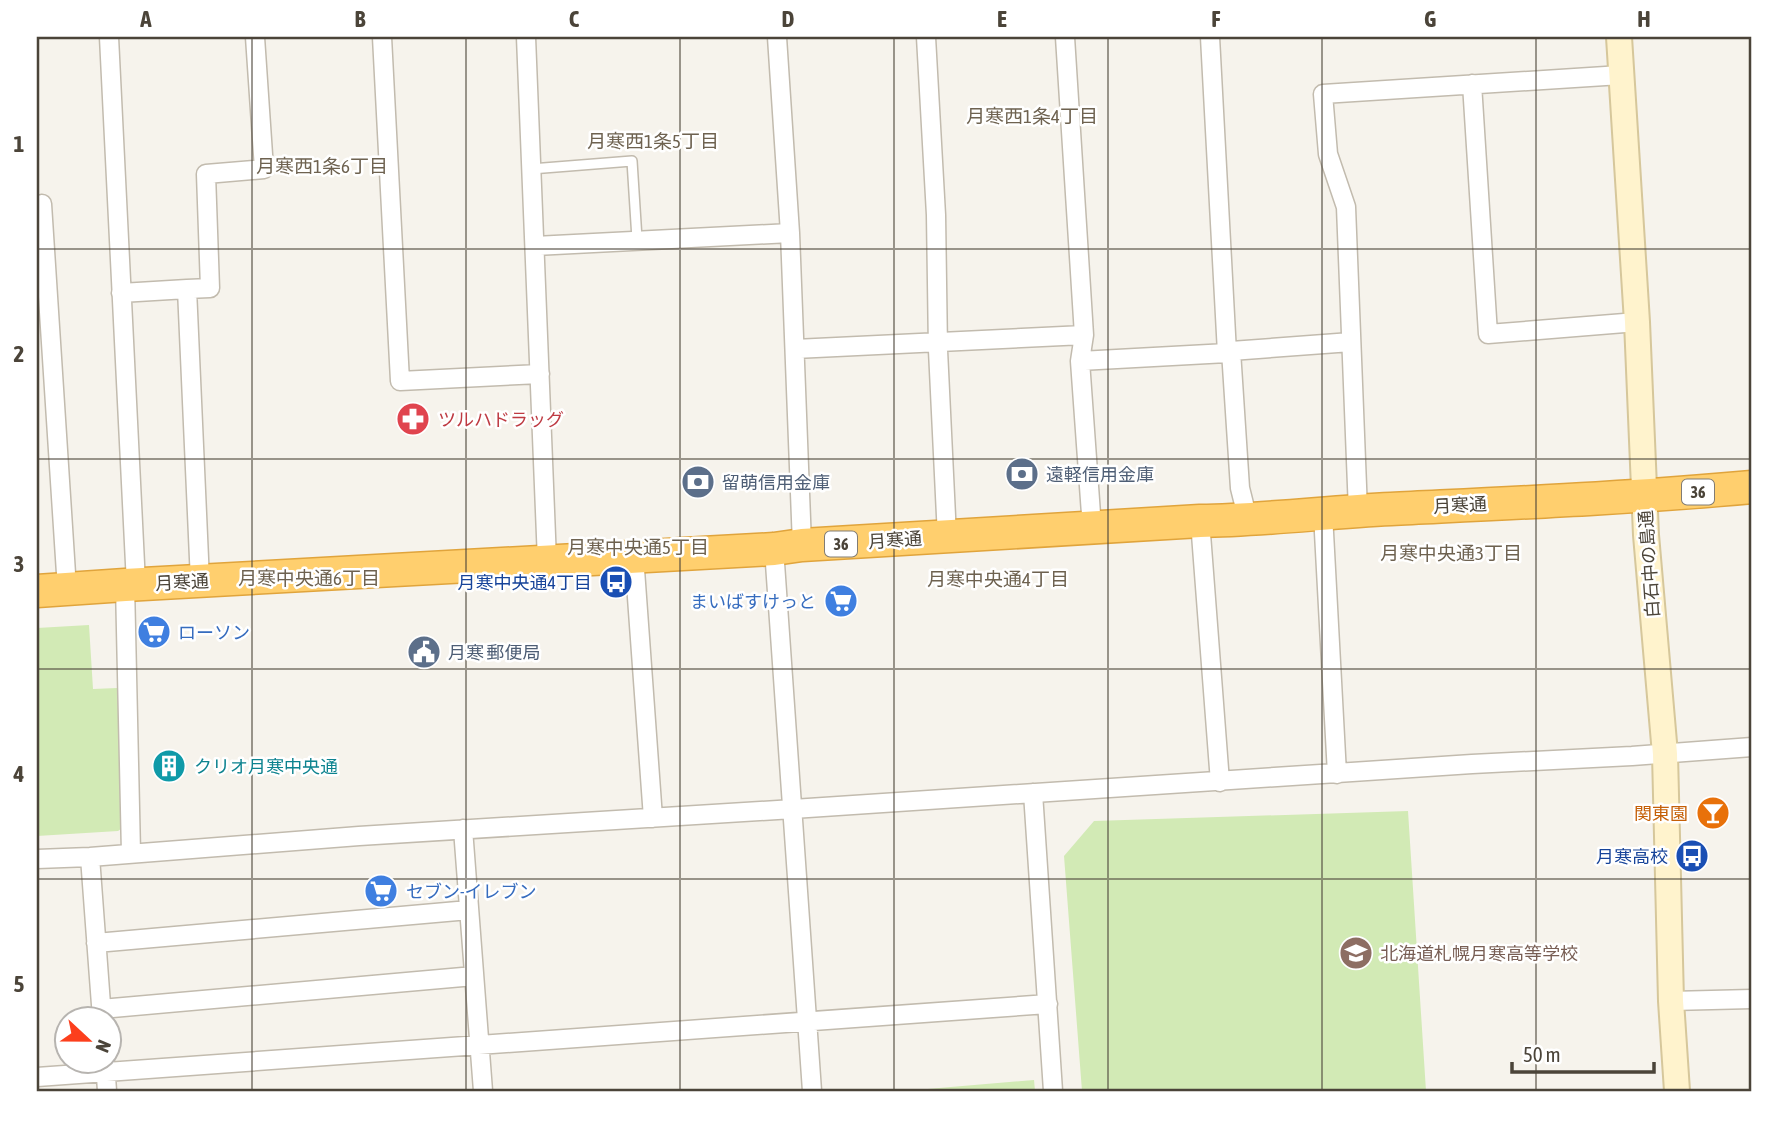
<svg xmlns="http://www.w3.org/2000/svg" width="1789" height="1128" viewBox="0 0 1789 1128" font-family="'Asap Condensed','Noto Sans JP',sans-serif">
  <style>
    .green { fill: #d2eab5 }
    .lines { fill: none; stroke-linecap: round; stroke-linejoin: round }
    .lane-casing { stroke: #c2bbae; stroke-width: 12 }
    .street-casing { stroke: #c2bbae; stroke-width: 21 }
    .secondary-casing { stroke: #d6c79b; stroke-width: 28 }
    .highway-casing { stroke: #e0a43c; stroke-width: 35 }
    .lane { stroke: #fff; stroke-width: 9 }
    .street { stroke: #fff; stroke-width: 18 }
    .secondary { stroke: #fff3cd; stroke-width: 24 }
    .highway { stroke: #ffcf6e; stroke-width: 32 }
    .grid { fill: none; stroke: #4b4439; stroke-width: 2; stroke-opacity: 0.55 }
    .labels { text-anchor: middle; dominant-baseline: central; stroke-width: 5; stroke-linejoin: round; paint-order: stroke }
    .shield { fill: #fff; stroke: #817c74; stroke-width: 2 }
    .shield-label { font-size: 16px; font-weight: bold; fill: #4b4439 }
    .health-label { font-size: 18px; fill: #be3a42; stroke: #fff; text-anchor: start }
    .service-label { font-size: 18px; fill: #4e5e75; stroke: #fff; text-anchor: start }
    .street-label { font-size: 18px; fill: #4b4439; stroke: #fff }
    .transit-label { font-size: 18px; fill: #164399; stroke: #fff; text-anchor: end }
    .shop-label { font-size: 18px; fill: #366cbe; stroke: #fff; text-anchor: start }
    .culture-label { font-size: 18px; fill: #0d838f; stroke: #fff; text-anchor: start }
    .food-label { font-size: 18px; fill: #c56008; stroke: #fff; text-anchor: end }
    .education-label { font-size: 18px; fill: #785e54; stroke: #fff; text-anchor: start }
    .neighbourhood-label { font-size: 19px; fill: #6e6250; stroke: #fff }
    .neatline { fill: none; stroke: #4b4439; stroke-width: 2.5 }
    .grid-label { font-size: 23px; text-anchor: middle; font-weight: bold; fill: #4b4439 }
  </style>
  <rect width="100%" height="100%" fill="#f6f3ec"/>
  <path class="green" d="M89 625 93 689 117 688 125 826 118 831 37 836V628Z
    M1408 811 1426 1091H1082L1064 856 1094 821Z
    M1034 1080 1035 1091H904Z"/>
  <g class="lines">
    <defs>
      <path id="lane" d="M531 169 632 161 637 239"/>
      <path id="street" d="M109 37 136 584
        M382 37 400 381 540 374
        M526 37 547 561
        M777 37 790 233 802 545
        M926 37 936 215 938 350 947 537
        M1065 37 1084 335 1080 361 1092 528
        M1210 37 1227 353
        M1472 84 1488 334 1637 322
        M42 204 67 589
        M535 246 790 233
        M187 289 210 288 206 174 264 169 255 37
        M121 293 187 289 200 581
        M795 349 1084 335
        M1231 351 1240 488 1248 520
        M1080 361 1227 353 1231 351 1351 342
        M1358 511 1346 207 1328 154 1323 94 1621 75
        M1323 514 1337 774
        M1200 521 1220 782
        M774 549 812 1091
        M634 556 653 818
        M125 585 131 853
        M1033 793 1053 1091
        M463 829 483 1091
        M90 857 102 1018
        M37 859 90 857 359 836 793 809 1472 764 1632 756 1752 747
        M96 943 469 910
        M1671 1001 1752 999
        M101 1009 474 976
        M105 1062 107 1091
        M37 1077 1048 1004"/>
      <path id="secondary" d="M1619 37 1637 322 1646 535 1665 754 1671 1001 1677 1091"/>
      <path id="highway" d="M37 591 125 585 774 549 802 545 1200 521C1264 520 1328 512 1391 509 1512 503 1632 498 1752 487"/>
    </defs>
    <use href="#lane" class="lane-casing"/>
    <use href="#street" class="street-casing"/>
    <use href="#secondary" class="secondary-casing"/>
    <use href="#highway" class="highway-casing"/>
    <use href="#lane" class="lane"/>
    <use href="#street" class="street"/>
    <use href="#secondary" class="secondary"/>
    <use href="#highway" class="highway"/>
  </g>
  <path class="grid" d="M252 37V1091M466 37V1091M680 37V1091M894 37V1091M1108 37V1091M1322 37V1091M1536 37V1091M37 249H1752M37 459H1752M37 669H1752M37 879H1752"/>
  <defs>
    <symbol id="pharmacy-disc" viewBox="-11 -11 22 22"><circle r="9.5" fill="#e0444e" stroke="#fff"/><path d="M-2-6h4v4h4v4h-4v4h-4v-4h-4v-4h4Z" fill="#fff"/></symbol>
    <symbol id="bank-disc" viewBox="-11 -11 22 22"><circle r="9.5" fill="#5c6f8a" stroke="#fff"/><path d="M-6-4H6V4H-6ZM0-2.3a2.3 2.3 0 1 0 0 4.6a2.3 2.3 0 1 0 0-4.6Z" fill="#fff"/></symbol>
    <symbol id="bus-disc" viewBox="-11 -11 22 22"><circle r="9.5" fill="#1a4fb4" stroke="#fff"/><path d="M-5-6H5V4H4V6H2V4H-2V6H-4V4H-5ZM-3.5-4V0h7V-4ZM-3.5 1.2v1.5H-2V1.2ZM2 1.2v1.5H3.5V1.2Z" fill="#fff"/></symbol>
    <symbol id="supermarket-disc" viewBox="-11 -11 22 22"><circle r="9.5" fill="#3f7fe0" stroke="#fff"/><path d="M-6-5.5h2.5l.6 2H6L4.5 2H-2.5L-4.4-4H-6ZM-1.5 3.2a1.3 1.3 0 1 0 .1 0ZM3 3.2a1.3 1.3 0 1 0 .1 0Z" fill="#fff"/></symbol>
    <symbol id="civic-disc" viewBox="-11 -11 22 22"><circle r="9.5" fill="#5c6f8a" stroke="#fff"/><path d="M-.6-6.5H3V-4.5H.6V-3L4-1V1h2V6H-6V1h2V-1L-.6-3ZM-1.2 2.5V6h2.4V2.5Z" fill="#fff"/></symbol>
    <symbol id="building-disc" viewBox="-11 -11 22 22"><circle r="9.5" fill="#0f9aa8" stroke="#fff"/><path d="M-4-6H4V6H1V3H-1V6H-4ZM-2.5-4.3h1.7v1.8h-1.7ZM.8-4.3h1.7v1.8H.8ZM-2.5-1h1.7V.8h-1.7ZM.8-1h1.7V.8H.8Z" fill="#fff"/></symbol>
    <symbol id="bar-disc" viewBox="-11 -11 22 22"><circle r="9.5" fill="#e8710a" stroke="#fff"/><path d="M-6-5H6L.8 .8V4.5H3.5V6h-7V4.5H-.8V.8Z" fill="#fff"/></symbol>
    <symbol id="school-disc" viewBox="-11 -11 22 22"><circle r="9.5" fill="#8d6e63" stroke="#fff"/><path d="M0-5L7-2L0 1L-7-2ZM-4 1L0 2.5L4 1V4Q0 6-4 4Z" fill="#fff"/></symbol>
  </defs>
  <g fill-rule="evenodd">
    <use href="#pharmacy-disc" x="394" y="400" width="38" height="38"/>
    <use href="#bank-disc" x="1003" y="455" width="38" height="38"/>
    <use href="#bank-disc" x="679" y="463" width="38" height="38"/>
    <use href="#bus-disc" x="597" y="563" width="38" height="38"/>
    <use href="#supermarket-disc" x="822" y="582" width="38" height="38"/>
    <use href="#supermarket-disc" x="135" y="613" width="38" height="38"/>
    <use href="#civic-disc" x="405" y="633" width="38" height="38"/>
    <use href="#building-disc" x="150" y="747" width="38" height="38"/>
    <use href="#bar-disc" x="1694" y="794" width="38" height="38"/>
    <use href="#bus-disc" x="1673" y="837" width="38" height="38"/>
    <use href="#supermarket-disc" x="362" y="872" width="38" height="38"/>
    <use href="#school-disc" x="1337" y="934" width="38" height="38"/>
  </g>
  <g class="labels">
    <g class="shield">
      <rect x="1682" y="479.5" width="32" height="25" rx="5"/>
      <rect x="825" y="531.5" width="32" height="25" rx="5"/>
    </g>
    <g class="shield-label">
      <text x="1698" y="492">36</text>
      <text x="841" y="544">36</text>
    </g>
    <g class="health-label">
      <text x="438" y="419">ツルハドラッグ</text>
    </g>
    <g class="service-label">
      <text x="1046" y="474">遠軽信用金庫</text>
      <text x="722" y="482">留萌信用金庫</text>
      <text x="448" y="652">月寒 郵便局</text>
    </g>
    <g class="street-label">
      <text transform="translate(1460 505) rotate(-3)">月寒通</text>
      <text transform="translate(895 540) rotate(-4)">月寒通</text>
      <text transform="translate(1649 564) rotate(-94)">白石中の島通</text>
      <text transform="translate(182 582) rotate(-3)">月寒通</text>
    </g>
    <g class="transit-label">
      <text x="592" y="582">月寒中央通4丁目</text>
      <text x="1668" y="856">月寒高校</text>
    </g>
    <g class="shop-label">
      <text x="816" y="601" text-anchor="end">まいばすけっと</text>
      <text x="178" y="632">ローソン</text>
      <text x="406" y="891">セブン-イレブン</text>
    </g>
    <g class="culture-label">
      <text x="194" y="766">クリオ月寒中央通</text>
    </g>
    <g class="food-label">
      <text x="1688" y="813">関東園</text>
    </g>
    <g class="education-label">
      <text x="1380" y="953">北海道札幌月寒高等学校</text>
    </g>
    <g class="neighbourhood-label">
      <text x="1032" y="116">月寒西1条4丁目</text>
      <text x="653" y="141">月寒西1条5丁目</text>
      <text x="322" y="166">月寒西1条6丁目</text>
      <text x="638" y="547">月寒中央通5丁目</text>
      <text x="1451" y="553">月寒中央通3丁目</text>
      <text x="309" y="578">月寒中央通6丁目</text>
      <text x="998" y="579">月寒中央通4丁目</text>
    </g>
  </g>
  <rect width="1789" height="1128" fill="none" stroke="#ffffff" stroke-width="77"/>
  <g transform="translate(88 1040) rotate(112)"><circle r="33" fill="#ffffff" stroke="#b7b4b0" stroke-width="2"/>
  <path d="M0-5L12 26L0 18L-12 26Z" fill="#fc3f1d"/>
  <text y="-10" font-size="19" font-weight="bold" text-anchor="middle" fill="#4b4439">N</text>
  </g>
  <path d="M1512 1062v10h142v-10" fill="none" stroke="#4b4439" stroke-width="3.5"/>
  <text x="1523" y="1062" font-size="21" fill="#4b4439" stroke="#ffffff" stroke-width="5" paint-order="stroke">50 m</text>
  <rect x="38" y="38" width="1712" height="1052" class="neatline"/>
  <g class="grid-label">
    <text x="146" y="27">A</text>
    <text x="360" y="27">B</text>
    <text x="574" y="27">C</text>
    <text x="788" y="27">D</text>
    <text x="1002" y="27">E</text>
    <text x="1216" y="27">F</text>
    <text x="1430" y="27">G</text>
    <text x="1644" y="27">H</text>
    <text x="19" y="152">1</text>
    <text x="19" y="362">2</text>
    <text x="19" y="572">3</text>
    <text x="19" y="782">4</text>
    <text x="19" y="992">5</text>
  </g>
</svg>
